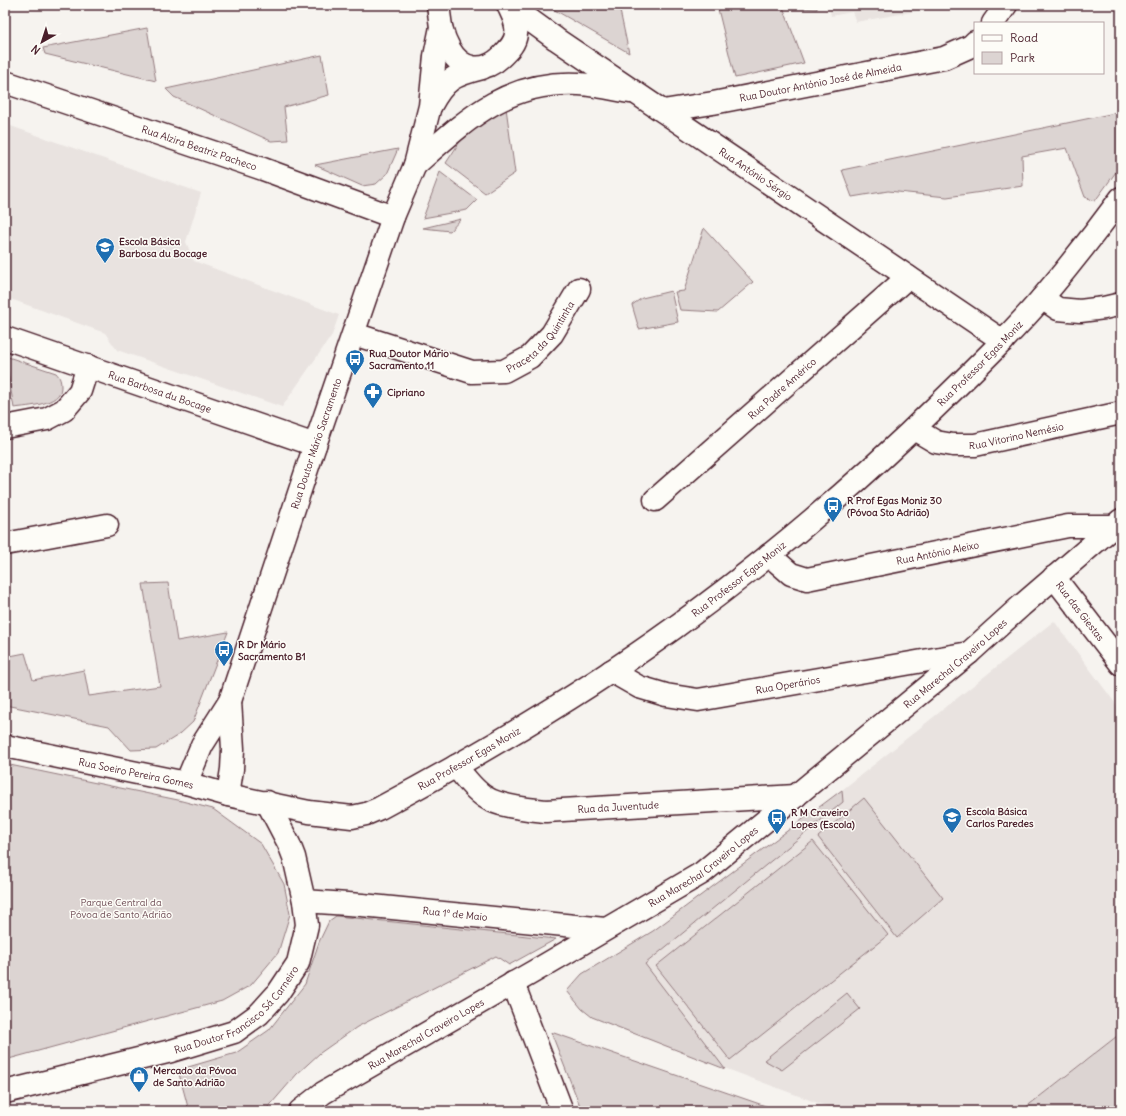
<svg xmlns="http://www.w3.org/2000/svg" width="1126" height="1116" viewBox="0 0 1126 1116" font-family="Delius,sans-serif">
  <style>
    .built { fill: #e9e3e0 }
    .green { fill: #dcd4d2; stroke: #937a7e }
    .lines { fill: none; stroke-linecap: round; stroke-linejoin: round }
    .street-casing { stroke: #4a1f2b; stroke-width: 25 }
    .secondary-casing { stroke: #4a1f2b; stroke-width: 25 }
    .street { stroke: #fdfcf7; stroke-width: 22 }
    .secondary { stroke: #fdfcf7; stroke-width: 22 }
    .labels { text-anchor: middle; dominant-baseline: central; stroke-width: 3; stroke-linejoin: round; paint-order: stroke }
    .street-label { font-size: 10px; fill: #4a1f2b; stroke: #fdfcf7 }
    .poi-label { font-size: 10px; font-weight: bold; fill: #4a1f2b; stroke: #fdfcf7; text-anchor: start }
    .park-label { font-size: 10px; fill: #6e4c55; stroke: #fdfcf7 }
  </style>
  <rect width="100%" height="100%" fill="#f6f3ef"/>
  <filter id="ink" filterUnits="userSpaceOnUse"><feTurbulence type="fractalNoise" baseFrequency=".025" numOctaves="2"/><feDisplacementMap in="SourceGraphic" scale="8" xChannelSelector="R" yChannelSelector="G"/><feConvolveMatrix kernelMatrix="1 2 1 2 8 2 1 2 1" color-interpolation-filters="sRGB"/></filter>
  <g filter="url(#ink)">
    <path class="built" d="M829 5H939V7L856 22 852 12 831 16Z
      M5 124 201 193 186 242 194 261 339 315 332 335 282 407 117 350 105 333 5 297Z
      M1054 621 1121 711V1033L1021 1111H839L605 1023 592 1017 582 1009 567 991 582 974 653 931 842 790Z"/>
    <path class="green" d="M546 5H621L619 6 629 53Z
      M717 5H817V9L783 7 804 63 735 78Z
      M147 28 156 81 45 54 43 48Z
      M322 55 329 95 284 107 288 140 271 141 174 97 166 89Z
      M506 108 515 173 485 193 446 163 470 126Z
      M1121 110V165L1095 201 1085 197 1067 148 1022 156 1023 186 947 197 888 191 852 197 842 170 1110 114Z
      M398 149 387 174 376 184 362 186 315 165Z
      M440 172 477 200 467 210 423 218Z
      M461 219 450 231 423 228Z
      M704 228 753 282 718 312 680 310 675 292 684 291Z
      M671 291 678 322 639 329 632 305 642 298Z
      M5 356 56 373C60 377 61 381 61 387 61 405 28 406 14 408Z
      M168 583 177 641 228 632 193 722 180 734 156 749 131 750 109 726 5 705V657L25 653 33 680 84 670 89 696 160 686 143 584Z
      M5 764 178 800 213 809 261 844 284 884 290 914 278 953 251 985 222 1001 5 1060Z
      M842 790 843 802 645 964 725 1069 592 1017 582 1009 567 991 582 974 653 931Z
      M864 798 943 898 897 938 818 837Z
      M813 841 888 935 730 1060 656 966Z
      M336 916 556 939 509 965 496 956 357 1027 320 1053 297 1074 265 1111H189L178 1070 236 1053 269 1030 305 984 319 942 329 921Z
      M847 993 860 1009 782 1070 764 1060Z
      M551 1032 780 1111H582Z
      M1121 1033V1085L1119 1088 1121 1090V1111H1021Z"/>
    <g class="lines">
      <defs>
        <g id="street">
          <path id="s1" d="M509 5 556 39 1003 341"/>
          <path d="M993 23 1006 5"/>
          <path d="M441 27C443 35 446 43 450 50 462 71 484 73 501 57 508 50 515 44 516 34 518 23 512 14 508 5"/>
          <path id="s2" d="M5 82 263 169 393 217"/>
          <path d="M431 105C445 79 454 75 482 68"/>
          <path id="s3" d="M663 111 713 103 944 58 971 46 975 42"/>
          <path d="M415 165C465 121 506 80 579 84 596 85 613 89 630 92"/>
          <path d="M1042 298 1058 309 1080 311 1104 308 1121 304"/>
          <path id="s4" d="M354 334 472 372 504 371 530 357 552 334 579 289"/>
          <path id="s5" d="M5 338 315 445"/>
          <path d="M5 427 47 419 64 410 80 391 88 366"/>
          <path id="s6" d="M914 429 936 442 953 445H975L1121 413"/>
          <path id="s7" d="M655 500 908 277"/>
          <path d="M5 544 107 525"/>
          <path id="s8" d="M769 555 791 574 807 579 1068 526H1114"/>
          <path id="s9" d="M1054 577 1121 664"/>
          <path id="s10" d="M611 671 639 687 666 695 698 700 969 653"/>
          <path id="s11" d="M5 746 186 783 228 795 309 812 352 817 366 814 380 808C481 754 581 695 674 628 769 559 858 484 941 402 976 368 1011 334 1043 297 1070 265 1096 232 1121 198"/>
          <path id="s12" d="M456 766C464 777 473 789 485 797 499 807 529 809 546 811L796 796"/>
          <path id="s13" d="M186 783 202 745 230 701 315 445 393 217 415 165 430 106 435 56 441 27 438 5"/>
          <path d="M228 795 232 769 233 749 230 701"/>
          <path d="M304 901 362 905 605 929"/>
          <path d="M513 983 562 1111"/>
          <path id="s14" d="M5 1092 171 1051 234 1032 259 1014 278 993 298 963 307 925 304 901 294 857 289 844 267 802"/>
        </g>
        <g id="secondary">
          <path id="s15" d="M300 1111 323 1093 540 968 702 873 969 653 1021 606 1121 520"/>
        </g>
      </defs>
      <use href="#street" class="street-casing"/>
      <use href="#secondary" class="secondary-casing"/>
      <use href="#street" class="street"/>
      <use href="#secondary" class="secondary"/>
    </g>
  </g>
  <defs>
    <symbol id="school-pin" viewBox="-11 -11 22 30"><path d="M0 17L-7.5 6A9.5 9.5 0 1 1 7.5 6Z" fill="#1f6fb2" stroke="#fdfcf7"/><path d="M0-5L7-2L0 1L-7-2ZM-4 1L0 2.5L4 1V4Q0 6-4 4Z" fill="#fff"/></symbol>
    <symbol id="bus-pin" viewBox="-11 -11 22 30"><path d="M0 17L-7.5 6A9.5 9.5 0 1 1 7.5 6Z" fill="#1f6fb2" stroke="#fdfcf7"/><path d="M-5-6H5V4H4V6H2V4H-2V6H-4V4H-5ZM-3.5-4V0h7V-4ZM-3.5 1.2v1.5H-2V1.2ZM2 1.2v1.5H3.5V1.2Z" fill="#fff"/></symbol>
    <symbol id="pharmacy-pin" viewBox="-11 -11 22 30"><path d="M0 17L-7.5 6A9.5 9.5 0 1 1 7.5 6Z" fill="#1f6fb2" stroke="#fdfcf7"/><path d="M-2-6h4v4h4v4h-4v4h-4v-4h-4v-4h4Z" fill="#fff"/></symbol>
    <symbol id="shop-pin" viewBox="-11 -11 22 30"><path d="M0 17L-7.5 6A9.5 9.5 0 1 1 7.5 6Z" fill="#1f6fb2" stroke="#fdfcf7"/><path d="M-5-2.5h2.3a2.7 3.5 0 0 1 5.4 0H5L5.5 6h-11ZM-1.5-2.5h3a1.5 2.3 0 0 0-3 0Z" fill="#fff"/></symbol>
  </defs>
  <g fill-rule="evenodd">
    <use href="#school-pin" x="94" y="236" width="22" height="30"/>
    <use href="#bus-pin" x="344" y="348" width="22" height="30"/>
    <use href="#pharmacy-pin" x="362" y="381" width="22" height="30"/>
    <use href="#bus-pin" x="822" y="495" width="22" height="30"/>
    <use href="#bus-pin" x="213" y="639" width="22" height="30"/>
    <use href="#school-pin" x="941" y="806" width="22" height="30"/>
    <use href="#bus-pin" x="766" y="807" width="22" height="30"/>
    <use href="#shop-pin" x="128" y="1065" width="22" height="30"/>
  </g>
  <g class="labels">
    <g class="street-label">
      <text stroke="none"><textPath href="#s3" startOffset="160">Rua Doutor António José de Almeida</textPath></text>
      <text stroke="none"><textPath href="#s2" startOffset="205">Rua Alzira Beatriz Pacheco</textPath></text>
      <text stroke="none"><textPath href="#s1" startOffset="299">Rua António Sérgio</textPath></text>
      <text stroke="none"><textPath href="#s4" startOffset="207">Praceta da Quintinha</textPath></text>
      <text stroke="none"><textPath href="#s11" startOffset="1134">Rua Professor Egas Moniz</textPath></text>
      <text stroke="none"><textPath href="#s7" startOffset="169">Rua Padre Américo</textPath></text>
      <text stroke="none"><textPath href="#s5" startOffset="164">Rua Barbosa du Bocage</textPath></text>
      <text stroke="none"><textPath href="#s6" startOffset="107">Rua Vitorino Nemésio</textPath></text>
      <text stroke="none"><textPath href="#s13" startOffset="365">Rua Doutor Mário Sacramento</textPath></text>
      <text stroke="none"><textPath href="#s8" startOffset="179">Rua António Aleixo</textPath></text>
      <text stroke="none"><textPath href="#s11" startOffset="810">Rua Professor Egas Moniz</textPath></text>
      <text stroke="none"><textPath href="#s9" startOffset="43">Rua das Giestas</textPath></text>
      <text stroke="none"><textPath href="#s15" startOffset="796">Rua Marechal Craveiro Lopes</textPath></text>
      <text stroke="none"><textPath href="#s10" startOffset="184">Rua Operários</textPath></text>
      <text stroke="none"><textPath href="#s11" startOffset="486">Rua Professor Egas Moniz</textPath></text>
      <text stroke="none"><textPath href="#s11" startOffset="134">Rua Soeiro Pereira Gomes</textPath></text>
      <text stroke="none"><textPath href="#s12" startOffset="178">Rua da Juventude</textPath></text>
      <text stroke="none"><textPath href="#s15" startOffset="472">Rua Marechal Craveiro Lopes</textPath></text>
      <text transform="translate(455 914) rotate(6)">Rua 1º de Maio</text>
      <text stroke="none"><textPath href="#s14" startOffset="251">Rua Doutor Francisco Sá Carneiro</textPath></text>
      <text stroke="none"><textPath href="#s15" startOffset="148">Rua Marechal Craveiro Lopes</textPath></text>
    </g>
    <g class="poi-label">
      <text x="119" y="241">Escola Básica<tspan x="119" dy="12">Barbosa du Bocage</tspan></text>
      <text x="369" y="353">Rua Doutor Mário<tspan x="369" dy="12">Sacramento 11</tspan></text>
      <text x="387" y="392">Cipriano</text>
      <text x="847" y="500">R Prof Egas Moniz 30<tspan x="847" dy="12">(Póvoa Sto Adrião)</tspan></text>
      <text x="238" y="644">R Dr Mário<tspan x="238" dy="12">Sacramento B1</tspan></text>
      <text x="966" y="811">Escola Básica<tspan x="966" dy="12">Carlos Paredes</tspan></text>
      <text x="791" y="812">R M Craveiro<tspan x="791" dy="12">Lopes (Escola)</tspan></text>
      <text x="153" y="1070">Mercado da Póvoa<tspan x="153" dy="12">de Santo Adrião</tspan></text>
    </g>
    <g class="park-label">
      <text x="121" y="902">Parque Central da<tspan x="121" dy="12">Póvoa de Santo Adrião</tspan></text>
    </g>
  </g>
  <rect width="1126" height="1116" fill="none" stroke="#fdfcf7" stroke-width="20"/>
  <rect x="10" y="10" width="1106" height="1096" fill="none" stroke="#4a1f2b" stroke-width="1.5" filter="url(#ink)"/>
  <rect x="974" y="22" width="130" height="52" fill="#fdfcf7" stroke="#b5a4a5"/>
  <rect x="982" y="35" width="20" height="6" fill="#fdfcf7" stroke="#b5a4a5"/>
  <text x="1010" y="42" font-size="12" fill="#4a1f2b">Road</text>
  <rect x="982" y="52" width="20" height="12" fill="#dcd4d2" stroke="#b5a4a5"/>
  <text x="1010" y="62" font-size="12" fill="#4a1f2b">Park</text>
  <g transform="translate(42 42) rotate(219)" stroke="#fdfcf7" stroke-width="3" paint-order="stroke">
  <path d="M0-3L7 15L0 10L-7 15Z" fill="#4a1f2b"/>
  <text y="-6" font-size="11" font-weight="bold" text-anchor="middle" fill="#4a1f2b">N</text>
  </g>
</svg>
